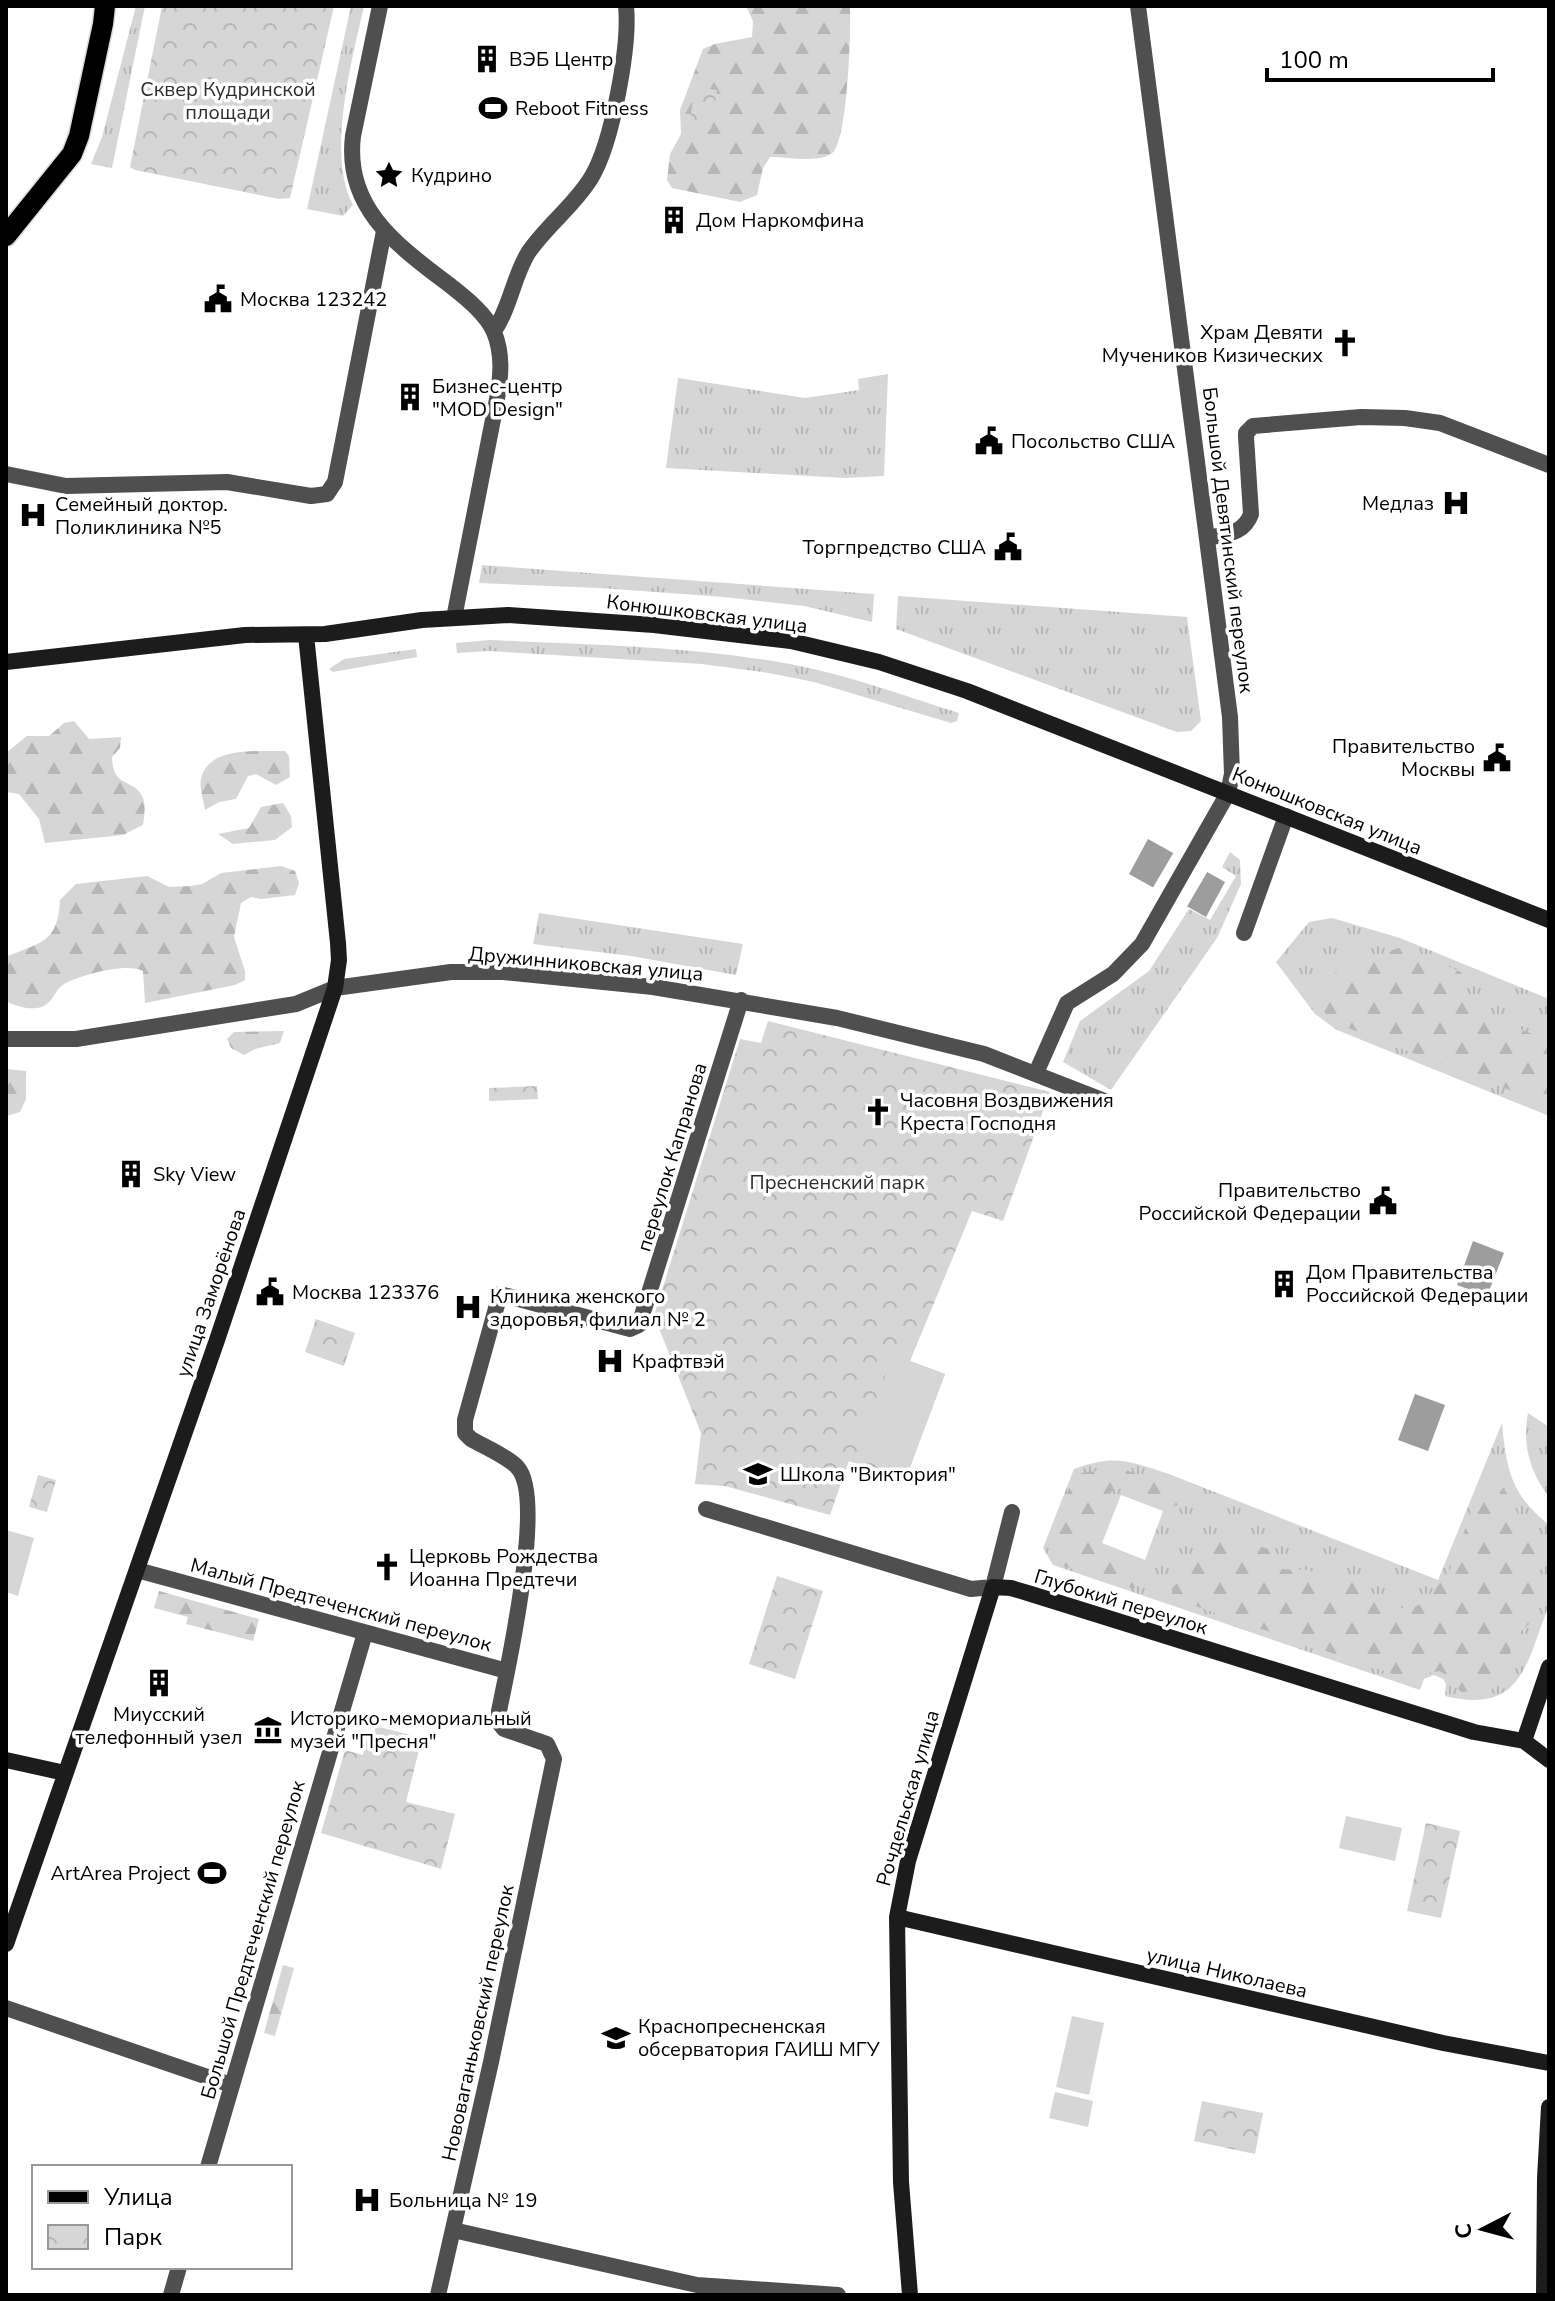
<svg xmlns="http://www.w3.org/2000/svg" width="1555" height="2301" viewBox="0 0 1555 2301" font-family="'Nunito Sans',sans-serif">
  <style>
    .grass { fill: url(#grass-tufts); fill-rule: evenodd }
    .forest { fill: url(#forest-firs) }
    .park { fill: url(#park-crowns) }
    .pitch { fill: #d6d6d6 }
    .water { fill: #9d9d9d }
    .pier { fill: #fff }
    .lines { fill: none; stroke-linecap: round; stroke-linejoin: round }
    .primary-casing { stroke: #dbdbdb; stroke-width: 23 }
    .street { stroke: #4f4f4f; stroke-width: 16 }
    .secondary { stroke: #1c1c1c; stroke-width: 16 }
    .primary { stroke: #000; stroke-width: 20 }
    .labels { text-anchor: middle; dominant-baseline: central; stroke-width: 7; stroke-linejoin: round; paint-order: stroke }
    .poi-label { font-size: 20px; fill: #000; stroke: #fff; text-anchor: start }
    .park-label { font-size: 20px; fill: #2d2d2d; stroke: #fff }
    .street-label { font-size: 20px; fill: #000; stroke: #fff }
  </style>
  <defs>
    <pattern id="grass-tufts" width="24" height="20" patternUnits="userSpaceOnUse" patternTransform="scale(2)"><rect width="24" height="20" fill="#d6d6d6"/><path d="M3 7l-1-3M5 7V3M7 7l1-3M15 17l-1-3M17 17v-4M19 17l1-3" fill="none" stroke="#b6b6b6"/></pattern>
    <pattern id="forest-firs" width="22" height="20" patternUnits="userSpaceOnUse" patternTransform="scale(2)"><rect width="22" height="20" fill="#d6d6d6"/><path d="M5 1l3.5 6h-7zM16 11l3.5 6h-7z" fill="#b6b6b6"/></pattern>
    <pattern id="park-crowns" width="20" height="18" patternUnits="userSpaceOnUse" patternTransform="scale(2)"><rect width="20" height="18" fill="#d6d6d6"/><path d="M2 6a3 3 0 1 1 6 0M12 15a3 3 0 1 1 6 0" fill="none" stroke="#b6b6b6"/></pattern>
  </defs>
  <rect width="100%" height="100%" fill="#fff"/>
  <path class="grass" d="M136 6H145L112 168 91 164 102 137Z
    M351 6H364C352 60 326 155 353 205L343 216 307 209Z
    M888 374 884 476 845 478 666 468 678 378 805 398 859 390 858 379Z
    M482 565 874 594 872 622 804 606 724 597 600 588 479 583Z
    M898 596 1187 617 1201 721 1191 731 1177 732 896 629Z
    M490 640C591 645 695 646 795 665 851 676 905 696 959 713L957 721 951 723 814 682 769 673 702 664 489 651 457 653 456 643Z
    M416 649 417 657 333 672 329 669 344 659Z
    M1230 852 1240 860 1241 884 1217 938 1111 1090 1063 1062 1080 1021 1149 971 1189 909 1210 920 1236 876 1222 867Z
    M539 913 743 944 736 975 631 956 533 944Z
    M1332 918 1400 938 1549 999V1116L1337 1030 1315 1014 1276 962 1309 922Z
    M1528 1413 1549 1427V1497C1530 1472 1522 1445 1528 1413Z
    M1502 1423C1506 1468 1511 1495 1549 1525 1549 1549 1551 1575 1549 1599 1548 1611 1542 1623 1538 1635 1521 1686 1504 1710 1445 1696L1446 1684 1443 1679 1434 1675 1424 1679 1420 1690 1053 1565 1043 1548 1074 1469C1116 1454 1128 1461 1169 1474L1438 1580ZM1121 1495 1163 1511 1145 1560 1102 1543Z"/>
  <path class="forest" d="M746 6 850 7C851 29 848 145 831 154 815 163 790 157 770 157L763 168 757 195 740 202 672 188 667 180 670 154 681 134 680 110 703 49 715 44 752 37 753 21Z
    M74 721 89 739 121 737 120 748 112 757C113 790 134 777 143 798 146 806 144 817 143 825L123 835 45 843 39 819 19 794 6 792V753L27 736H49L64 723Z
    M285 751 289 756 290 777 276 785 256 774 248 776 236 799 219 802 205 810C204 801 199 788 201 779 208 745 260 752 285 751Z
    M283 803 291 816 292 827 275 840 233 844 218 834 249 828 261 807Z
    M281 866 295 871 299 883 295 895 261 899 251 897 241 903 234 937 245 971V980L235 985 145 1003 143 971C127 962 80 975 64 984 57 988 54 998 48 1003 37 1013 17 1007 6 1001V957C41 942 58 943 60 900L76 884 147 876 169 887 190 886 202 884 221 873Z
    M1398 948 1408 949 1461 972C1464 988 1464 999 1477 1011L1549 1041V1105L1343 1026C1330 1018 1320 1012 1316 996L1321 988 1331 985 1338 966 1359 963Z
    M284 1031 280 1043 255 1049 244 1055 231 1048 227 1039 234 1032Z
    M6 1069 26 1071V1099L20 1112 6 1116Z
    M1122 1468 1182 1494 1181 1504 1171 1507C1162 1499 1140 1489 1127 1488 1121 1487 1113 1491 1107 1494L1104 1504 1091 1519C1103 1557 1096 1555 1135 1569L1137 1580 1134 1589 1054 1563 1048 1542 1072 1480 1080 1473Z
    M1483 1482C1510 1481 1509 1504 1523 1521 1531 1529 1541 1535 1549 1542V1559L1534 1578 1532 1588 1536 1598 1533 1620 1511 1641 1509 1674 1492 1689 1461 1692 1448 1676 1439 1671 1409 1677 1396 1675 1172 1598V1587L1190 1575 1192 1555 1199 1536C1216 1530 1250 1543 1268 1549L1277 1569 1309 1570 1326 1580 1357 1583 1383 1600 1401 1608H1412L1421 1604 1448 1574Z
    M159 1591 259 1619 253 1641 186 1624 188 1617 154 1608Z
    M283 1965 294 1968 275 2036 264 2033Z"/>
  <path class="park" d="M162 6H334L290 198 279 199 135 170 130 167Z
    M695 87 717 90 711 129 689 126Z
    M768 1021 1050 1092 1003 1221 972 1211 910 1361 945 1374 905 1481 849 1461 830 1515 725 1486 695 1484 701 1433 654 1316 740 1039 761 1043Z
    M537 1086 538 1099 489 1101V1088Z
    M316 1319 355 1333 344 1366 305 1352Z
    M38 1475 56 1480 47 1512 29 1507Z
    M777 1576 823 1591 795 1679 749 1664Z
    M376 1726 422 1738 406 1802 455 1814 441 1869 321 1833 345 1750 363 1755 368 1735 373 1736Z
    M1426 1823 1460 1831 1441 1918 1407 1911Z
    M1202 2101 1263 2113 1255 2154 1194 2141Z"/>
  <path class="pitch" d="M902 1334 918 1340 910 1361 945 1374 906 1476 858 1445Z
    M6 1530 34 1538 18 1596 6 1592Z
    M1346 1816 1402 1828 1395 1861 1339 1848Z
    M1072 2016 1104 2023 1089 2095 1056 2087Z
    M1055 2092 1093 2101 1088 2127 1049 2118Z"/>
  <path class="water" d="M1148 839 1225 882 1206 917 1129 874Z
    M1473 1241 1504 1253 1487 1296 1457 1285Z
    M1415 1394 1445 1405 1428 1451 1398 1440Z"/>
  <path class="pier" d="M1175 850 1209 869 1185 910 1151 891Z"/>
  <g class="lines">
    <defs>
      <path id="primary" d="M6 236 72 154 79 136 103 24 105 6"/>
    </defs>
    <use href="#primary" class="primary-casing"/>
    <path class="street" d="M380 6 353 136C344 210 400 247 452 287 467 299 486 314 494 332 503 354 501 376 497 399L454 618
      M494 331C510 308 513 278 528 253 546 226 574 206 591 178 612 144 630 46 626 6
      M6 474 66 486 227 482 311 496 327 494 335 482 384 231
      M1207 538C1226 534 1244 534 1251 514L1246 437V433L1253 426 1361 417 1405 418 1440 423 1549 465
      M1244 933 1286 816
      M6 1039H76L296 1004 335 988 451 972H503L653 987 837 1018 984 1054 1107 1102
      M1036 1073 1067 1003 1113 974 1142 944 1228 793 1232 774 1230 717 1138 6
      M706 1509 971 1589 993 1587 1012 1512
      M137 1570 507 1671
      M6 2008 231 2085
      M208 2167 365 1633
      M453 2230 697 2285 838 2295
      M171 2295 179 2267
      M438 2295 491 2062 554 1759 547 1744 504 1729 500 1724 499 1711C508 1667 545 1499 518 1468 510 1458 483 1446 471 1439L465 1433V1420L500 1294 630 1329 639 1325 741 1000"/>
    <path class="secondary" d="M6 662 245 635 325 634 422 620 508 615 654 625 791 641 879 662 967 691 1549 920
      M1524 1741 1549 1667
      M6 1760 65 1773
      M897 1917 1443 2043 1549 2063
      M6 1944 217 1340 335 988 339 960 338 943 306 635
      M910 2295 901 2182 897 1917 908 1861 993 1587 1011 1588 1031 1594 1474 1732 1524 1741 1549 1760
      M1544 2295 1545 2178 1549 2107"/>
    <use href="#primary" class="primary"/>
  </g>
  <defs>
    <symbol id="building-bare" viewBox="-9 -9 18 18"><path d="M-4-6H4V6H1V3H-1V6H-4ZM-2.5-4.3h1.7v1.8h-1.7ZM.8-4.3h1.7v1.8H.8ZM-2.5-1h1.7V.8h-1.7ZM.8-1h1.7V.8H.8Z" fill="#000" stroke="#fff" stroke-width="2.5" paint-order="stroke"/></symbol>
    <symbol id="stadium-bare" viewBox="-9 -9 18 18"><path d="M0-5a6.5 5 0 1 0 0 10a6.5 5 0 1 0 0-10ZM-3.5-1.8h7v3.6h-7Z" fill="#000" stroke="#fff" stroke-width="2.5" paint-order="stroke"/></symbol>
    <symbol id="sight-bare" viewBox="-9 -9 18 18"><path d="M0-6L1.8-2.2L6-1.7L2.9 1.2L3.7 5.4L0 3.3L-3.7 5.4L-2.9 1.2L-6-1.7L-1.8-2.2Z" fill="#000" stroke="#fff" stroke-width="2.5" paint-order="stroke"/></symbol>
    <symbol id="civic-bare" viewBox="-9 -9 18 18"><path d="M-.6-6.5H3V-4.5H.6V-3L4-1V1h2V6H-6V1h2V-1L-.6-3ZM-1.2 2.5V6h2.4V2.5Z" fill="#000" stroke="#fff" stroke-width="2.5" paint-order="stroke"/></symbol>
    <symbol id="church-bare" viewBox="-9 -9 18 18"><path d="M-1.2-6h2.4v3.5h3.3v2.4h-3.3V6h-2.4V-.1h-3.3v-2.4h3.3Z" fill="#000" stroke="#fff" stroke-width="2.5" paint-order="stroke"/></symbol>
    <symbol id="hospital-bare" viewBox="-9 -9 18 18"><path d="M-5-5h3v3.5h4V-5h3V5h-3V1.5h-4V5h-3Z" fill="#000" stroke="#fff" stroke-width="2.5" paint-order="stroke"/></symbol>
    <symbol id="school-bare" viewBox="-9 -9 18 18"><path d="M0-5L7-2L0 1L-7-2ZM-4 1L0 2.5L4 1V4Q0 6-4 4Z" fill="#000" stroke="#fff" stroke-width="2.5" paint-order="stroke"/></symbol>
    <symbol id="museum-bare" viewBox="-9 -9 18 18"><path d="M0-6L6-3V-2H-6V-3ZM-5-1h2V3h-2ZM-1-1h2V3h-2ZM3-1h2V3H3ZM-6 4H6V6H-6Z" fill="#000" stroke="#fff" stroke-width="2.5" paint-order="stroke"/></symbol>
    <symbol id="university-bare" viewBox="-9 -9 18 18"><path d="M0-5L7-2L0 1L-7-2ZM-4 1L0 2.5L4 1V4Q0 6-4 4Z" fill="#000" stroke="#fff" stroke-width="2.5" paint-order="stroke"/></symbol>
  </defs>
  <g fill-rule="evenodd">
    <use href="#building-bare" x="467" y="39" width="40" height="40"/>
    <use href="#stadium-bare" x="473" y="88" width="40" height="40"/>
    <use href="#sight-bare" x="369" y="155" width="40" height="40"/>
    <use href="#building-bare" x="654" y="200" width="40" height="40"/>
    <use href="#civic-bare" x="198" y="279" width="40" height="40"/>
    <use href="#church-bare" x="1325" y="323" width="40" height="40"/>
    <use href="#building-bare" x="390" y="377" width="40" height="40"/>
    <use href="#civic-bare" x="969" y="421" width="40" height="40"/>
    <use href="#hospital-bare" x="1436" y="483" width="40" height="40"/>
    <use href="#hospital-bare" x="13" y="495" width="40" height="40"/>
    <use href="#civic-bare" x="988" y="527" width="40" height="40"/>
    <use href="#civic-bare" x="1477" y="738" width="40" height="40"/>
    <use href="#church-bare" x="858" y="1092" width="40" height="40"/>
    <use href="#building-bare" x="111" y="1154" width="40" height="40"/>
    <use href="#civic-bare" x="1363" y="1181" width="40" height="40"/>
    <use href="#building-bare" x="1264" y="1264" width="40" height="40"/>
    <use href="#civic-bare" x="250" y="1272" width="40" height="40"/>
    <use href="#hospital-bare" x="448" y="1287" width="40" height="40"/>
    <use href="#hospital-bare" x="590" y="1341" width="40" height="40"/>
    <use href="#school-bare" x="738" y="1454" width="40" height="40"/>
    <use href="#church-bare" x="367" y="1547" width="40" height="40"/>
    <use href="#building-bare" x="139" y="1663" width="40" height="40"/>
    <use href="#museum-bare" x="248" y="1710" width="40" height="40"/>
    <use href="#stadium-bare" x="192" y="1853" width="40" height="40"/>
    <use href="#university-bare" x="596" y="2018" width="40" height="40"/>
    <use href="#hospital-bare" x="347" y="2180" width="40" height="40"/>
  </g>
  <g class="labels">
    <g class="poi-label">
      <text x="509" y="59">ВЭБ Центр</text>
      <text x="515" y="108">Reboot Fitness</text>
      <text x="411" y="175">Кудрино</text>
      <text x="696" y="220">Дом Наркомфина</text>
      <text x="240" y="299">Москва 123242</text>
      <text x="1323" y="332" text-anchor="end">Храм Девяти<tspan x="1323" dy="23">Мучеников Кизических</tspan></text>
      <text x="432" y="386">Бизнес-центр<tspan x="432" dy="23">"MOD Design"</tspan></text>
      <text x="1011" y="441">Посольство США</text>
      <text x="1434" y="503" text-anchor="end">Медлаз</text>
      <text x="55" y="504">Семейный доктор.<tspan x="55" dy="23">Поликлиника №5</tspan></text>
      <text x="986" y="547" text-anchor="end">Торгпредство США</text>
      <text x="1475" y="746" text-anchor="end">Правительство<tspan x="1475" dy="23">Москвы</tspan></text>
      <text x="900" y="1100">Часовня Воздвижения<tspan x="900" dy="23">Креста Господня</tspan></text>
      <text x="153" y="1174">Sky View</text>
      <text x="1361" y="1190" text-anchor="end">Правительство<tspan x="1361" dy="23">Российской Федерации</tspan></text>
      <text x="1306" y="1272">Дом Правительства<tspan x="1306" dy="23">Российской Федерации</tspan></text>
      <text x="292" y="1292">Москва 123376</text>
      <text x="490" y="1296">Клиника женского<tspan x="490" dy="23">здоровья, филиал № 2</tspan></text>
      <text x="632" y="1361">Крафтвэй</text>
      <text x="780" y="1474">Школа "Виктория"</text>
      <text x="409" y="1556">Церковь Рождества<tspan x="409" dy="23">Иоанна Предтечи</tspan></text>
      <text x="159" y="1714" text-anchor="middle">Миусский<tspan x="159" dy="23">телефонный узел</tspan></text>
      <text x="290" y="1718">Историко-мемориальный<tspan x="290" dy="23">музей "Пресня"</tspan></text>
      <text x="190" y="1873" text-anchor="end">ArtArea Project</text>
      <text x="638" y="2026">Краснопресненская<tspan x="638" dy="23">обсерватория ГАИШ МГУ</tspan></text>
      <text x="389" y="2200">Больница № 19</text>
    </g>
    <g class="park-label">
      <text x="228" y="89">Сквер Кудринской<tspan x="228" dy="23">площади</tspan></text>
      <text x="837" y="1182">Пресненский парк</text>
    </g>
    <g class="street-label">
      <text transform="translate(1228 540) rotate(83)">Большой Девятинский переулок</text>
      <text transform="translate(707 614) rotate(7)">Конюшковская улица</text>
      <text transform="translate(1327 811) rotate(22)">Конюшковская улица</text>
      <text transform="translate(586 964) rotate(5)">Дружинниковская улица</text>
      <text transform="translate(672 1157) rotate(-73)">переулок Капранова</text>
      <text transform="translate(211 1293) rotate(-71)">улица Заморёнова</text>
      <text transform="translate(1121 1602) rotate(17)">Глубокий переулок</text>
      <text transform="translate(341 1605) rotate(15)">Малый Предтеченский переулок</text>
      <text transform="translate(908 1798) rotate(-74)">Рочдельская улица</text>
      <text transform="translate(253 1940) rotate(-74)">Большой Предтеченский переулок</text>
      <text transform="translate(1227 1973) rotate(13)">улица Николаева</text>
      <text transform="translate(478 2023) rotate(-78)">Нововаганьковский переулок</text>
    </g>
  </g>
  <rect width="1555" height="2301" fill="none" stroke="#000000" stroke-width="16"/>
  <rect x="32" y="2165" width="260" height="104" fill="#ffffff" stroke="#999999" stroke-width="2"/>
  <rect x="48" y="2191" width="40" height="12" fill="#000000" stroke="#999999" stroke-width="2"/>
  <text x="104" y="2205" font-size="24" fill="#000000">Улица</text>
  <rect x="48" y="2225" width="40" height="24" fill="url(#park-crowns)" stroke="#999999" stroke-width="2"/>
  <text x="104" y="2245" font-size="24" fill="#000000">Парк</text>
  <g transform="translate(1483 2229) rotate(264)" stroke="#ffffff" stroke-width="6" paint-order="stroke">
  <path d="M0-6L14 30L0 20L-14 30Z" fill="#000000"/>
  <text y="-12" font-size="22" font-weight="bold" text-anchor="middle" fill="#000000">С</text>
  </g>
  <path d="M1267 68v12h226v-12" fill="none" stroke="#000000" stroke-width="4"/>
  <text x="1279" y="68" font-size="24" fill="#000000" stroke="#ffffff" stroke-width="6" paint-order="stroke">100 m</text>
</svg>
